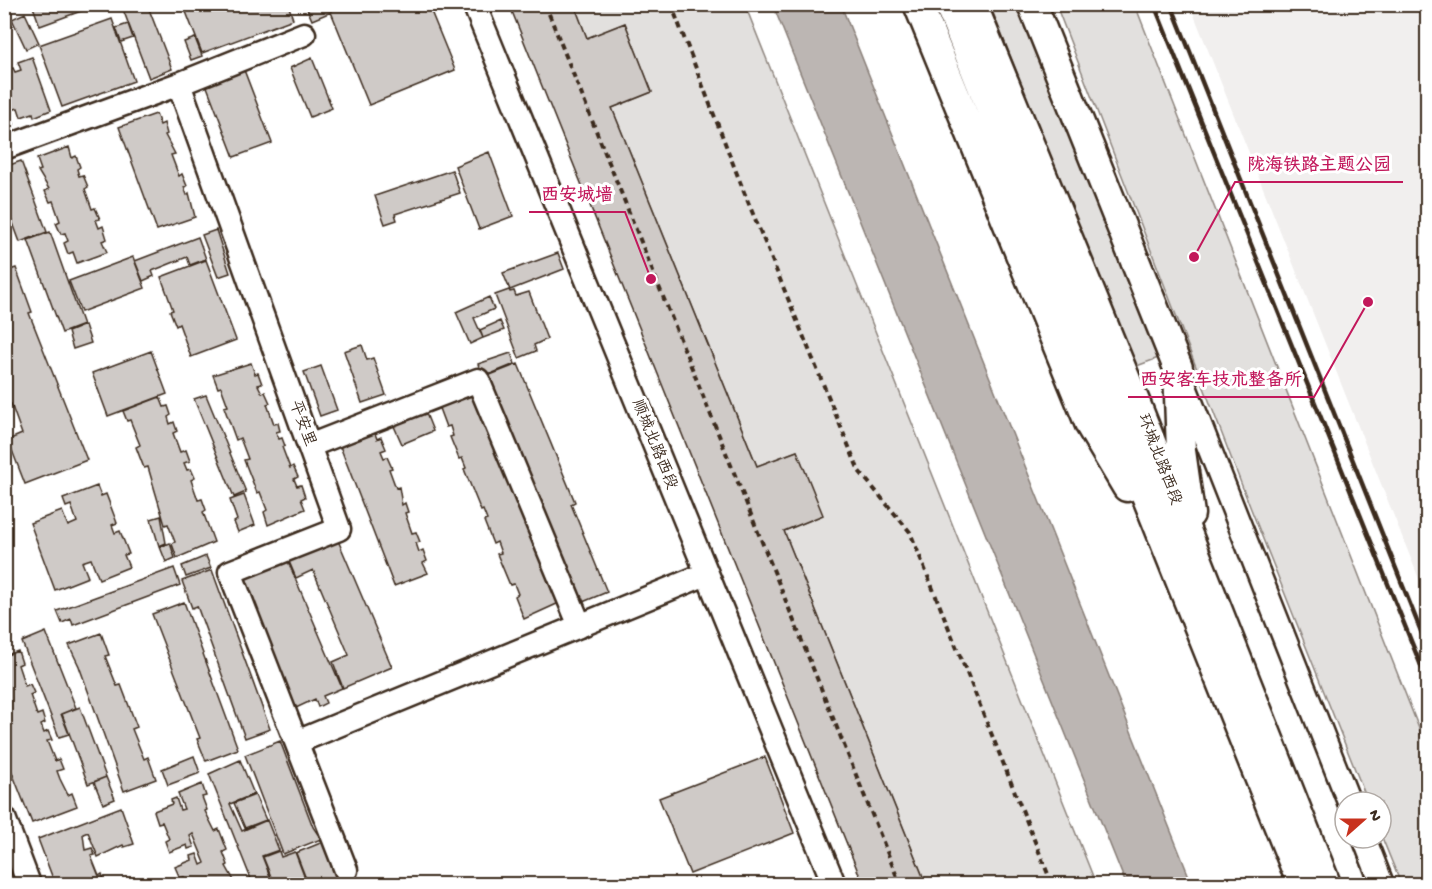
<svg xmlns="http://www.w3.org/2000/svg" width="1432" height="889" viewBox="0 0 1432 889" font-family="'Gochi Hand','LXGW WenKai TC',sans-serif">
  <style>
    .built { fill: #f1efee }
    .green { fill: #e2e0de; stroke: #8e857e; stroke-width: 1.5 }
    .water { fill: #bcb6b3; stroke: #887e77; stroke-width: 1.5 }
    .building { fill: #cfcac7; stroke: #3b2a1e; stroke-width: 1.5 }
    .lines { fill: none; stroke-linecap: round; stroke-linejoin: round }
    .minor-casing { stroke: #3b2a1e; stroke-width: 27 }
    .major-casing { stroke: #3b2a1e; stroke-width: 33 }
    .path { stroke: #3b2a1e; stroke-width: 4; stroke-dasharray: 6 4.5; stroke-linecap: butt }
    .minor { stroke: #fff; stroke-width: 22 }
    .major { stroke: #fff; stroke-width: 28 }
    .rail { stroke: #3b2a1e; stroke-width: 4.5 }
    .labels { text-anchor: middle; dominant-baseline: central; stroke-width: 6; stroke-linejoin: round; paint-order: stroke }
    .street-label { font-size: 16px; fill: #3b2a1e; stroke: #fff }
    .leader { fill: none; stroke: #c2185b; stroke-width: 2 }
    .callout-dot { fill: #c2185b; stroke: #fff; stroke-width: 2 }
    .callout-label { font-size: 18px; text-anchor: middle; font-weight: bold; fill: #c2185b; stroke: #fff; stroke-width: 6; stroke-linejoin: round; paint-order: stroke }
  </style>
  <rect width="100%" height="100%" fill="#fff"/>
  <filter id="ink" filterUnits="userSpaceOnUse"><feTurbulence type="fractalNoise" baseFrequency=".0167" numOctaves="2"/><feDisplacementMap in="SourceGraphic" scale="12" xChannelSelector="R" yChannelSelector="G"/><feConvolveMatrix kernelMatrix="1 2 1 2 8 2 1 2 1" color-interpolation-filters="sRGB"/></filter>
  <g filter="url(#ink)">
    <path class="built" d="M1190 5H1427V599Z"/>
    <path class="green" d="M574 5H745L1096 884H926L784 531 822 515 797 451 757 466 612 108 652 92 625 23 587 38Z
      M990 5H1021L1161 357 1134 367Z
      M1056 5H1135L1427 749V884H1401L1381 835V802H1368L1251 509Z"/>
    <path class="water" d="M773 5H841L1192 884H1126Z"/>
    <path class="building" d="M32 4H91L92 7 40 26Z
      M121 4H147L172 69 149 78Z
      M183 4H288L293 19 202 53Z
      M305 4H428L455 70 369 105 331 12 312 20Z
      M509 4H574L587 38 625 23 652 92 612 108 757 466 797 451 823 515 784 531 926 884H863Z
      M25 13 39 43 26 49 12 19Z
      M112 19 134 81 62 107 39 45Z
      M128 24 133 38 121 42 116 28Z
      M195 38 202 56 191 60 184 42Z
      M4 46 11 64 4 66Z
      M32 57 51 110 34 117 33 113 21 117 18 108 9 111 14 124 4 127V67L8 70 13 68 15 72 21 70 18 62Z
      M312 58 332 108 310 117 290 68Z
      M244 70 272 143 234 157 206 84Z
      M156 114 160 125 164 123 167 134 165 135 175 154 171 155 179 176 182 174 187 186 184 187 187 195 189 193 195 217 157 230 119 127Z
      M69 147 72 158 76 156 80 167 77 169 79 176 83 175 88 187 85 189 92 209 95 208 100 219 96 220 99 228 103 226 107 239 102 241 107 252 77 263 73 252 68 254 64 243 68 241 65 233 61 234 56 223 60 221 53 201 50 202 45 191 49 189 38 171 41 170 37 159Z
      M489 152 513 216 479 229 455 166Z
      M21 161 47 232 20 242 4 199V167Z
      M452 170 460 193 395 214 397 220 385 224 375 196Z
      M216 230 230 273 218 277 202 235Z
      M50 232 83 325 62 333 28 240Z
      M198 237 206 259 190 265 187 257 152 271 154 276 143 281 135 261Z
      M558 253 564 269 510 290 503 273Z
      M133 257 145 288 81 312 69 281Z
      M206 260 236 340 191 357 179 324 176 326 170 311 173 310 161 277Z
      M16 268 32 312 29 313 87 460 25 484 8 440 22 434 11 404 4 406V272Z
      M509 290 510 292 514 291 516 296 529 292 547 339 534 345 536 351 519 358 495 295Z
      M489 297 494 309 474 318 483 338 470 344 456 312Z
      M500 321 504 330 483 338 480 330Z
      M85 325 91 343 73 349 68 332Z
      M362 345 367 360 373 358 386 395 362 403 344 351Z
      M151 351 167 394 108 416 92 373Z
      M511 353 515 364 483 377 478 364Z
      M251 363 255 374 258 373 262 384 258 385 262 393 265 392 270 403 267 404 274 424 278 423 280 431 276 432 279 439 282 438 285 446 282 447 290 468 293 466 298 477 294 479 297 486 301 485 305 497 301 499 305 509 268 525 264 512 267 510 260 492 257 493 244 460 248 459 240 438 236 440 224 407 228 406 221 387 218 388 213 375Z
      M518 364 575 502 571 504 607 592 578 604 485 377Z
      M321 366 337 410 320 416 304 372Z
      M473 391 559 603 524 619 515 596 518 594 514 584 510 585 497 554 501 553 497 542 493 544 484 521 487 520 483 510 481 511 464 469 466 468 462 458 459 459 450 437 453 436 450 426 446 427 437 403Z
      M206 395 246 492 234 497 194 399Z
      M160 397 164 407 168 406 171 415 168 417 170 424 174 422 177 431 173 433 180 452 186 450 190 461 184 463 187 470 191 469 195 478 191 480 198 500 202 499 206 510 203 512 214 542 177 558 172 544 175 542 168 524 165 525 148 467 144 468 136 447 140 445 130 420 127 421 123 411Z
      M425 411 433 431 402 444 393 424Z
      M373 428 377 439 381 437 386 449 381 451 384 458 387 457 392 468 389 469 396 488 399 487 402 505 405 503 408 512 405 513 412 533 416 532 420 542 416 543 419 552 423 550 427 561 423 563 428 573 394 586 338 441Z
      M97 486 101 496 106 494 117 523 112 525 115 533 120 531 129 554 124 555 129 567 99 579 91 559 82 562 88 577 55 590 30 523 62 511 68 526 77 522 71 505 66 507 63 499Z
      M244 495 255 525 238 532 234 522 237 520 230 500Z
      M161 516 166 543 159 546 151 519Z
      M334 531 392 667 343 688 333 662 349 655 313 570 296 578 285 552Z
      M170 543 175 558 166 562 160 547Z
      M284 552 342 688 323 696 326 703 318 707 315 699 296 708 238 572Z
      M206 556 211 568 186 577 182 566Z
      M174 568 180 585 73 625 71 619 62 623 57 611Z
      M212 570 270 729 245 738 197 606 192 608 182 581Z
      M184 602 238 749 206 761 197 739 200 738 152 614Z
      M46 632 76 708 61 714 69 734 59 737 22 642Z
      M101 633 109 655 105 656 117 686 121 685 137 727 132 729 144 759 148 757 156 779 124 791 79 666 69 645Z
      M18 651 22 663 18 665 25 686 30 684 34 693 30 695 37 715 42 713 45 723 41 725 44 733 48 731 52 740 47 741 55 761 59 759 63 769 57 771 60 779 68 795 72 793 77 806 32 823 4 752V656Z
      M80 707 106 777 88 784 62 714Z
      M280 741 313 827 321 839 283 854 245 755Z
      M194 756 200 773 168 785 162 769Z
      M765 757 794 833 690 874 659 798Z
      M240 760 254 794 230 804 242 831 267 820 279 850 262 856 273 884H253L209 774Z
      M106 777 115 799 103 804 94 782Z
      M202 784 206 796 202 797 207 810 205 811 215 831 219 829 227 850 223 852 228 865 226 866 236 884H186L184 877 180 878 175 867 192 860 191 856 197 854 201 865 205 863 193 834 190 836 194 847 188 849 187 845 169 852 165 841 169 839 162 822 158 823 154 811 172 804 171 800 176 798 180 810 184 809 178 794Z
      M255 795 266 820 245 828 234 803Z
      M121 807 134 844 124 847 123 845 98 857 88 832 83 834 85 850 92 848 95 855 91 856 99 876 102 874 105 882 100 884H55L38 839Z
      M323 842 343 882 336 884H308L296 853Z
      M279 851 281 857 295 852 306 881 298 884H274L263 857Z"/>
    <g class="lines">
      <defs>
        <path id="minor" d="M474 4 834 884
          M179 84 339 529 230 572 346 870
          M4 148 179 84 304 34
          M1182 379 1349 802
          M309 446 478 380 580 626
          M297 742 706 574
          M4 818 29 884
          M1364 838 1382 884"/>
        <path id="major" d="M918 4 1090 425 1127 487
          M949 4 1302 884
          M972 4 1138 409 1326 884
          M1032 4 1178 368 1181 451 1190 514"/>
      </defs>
      <use href="#minor" class="minor-casing"/>
      <use href="#major" class="major-casing"/>
      <path class="path" d="M545 4 900 884
        M671 4 744 192 859 471 910 532 1052 884"/>
      <use href="#minor" class="minor"/>
      <use href="#major" class="major"/>
      <path class="rail" d="M1154 4 1428 683
        M1171 4 1428 649"/>
    </g>
  </g>
  <g class="labels">
    <g class="street-label">
      <text transform="translate(301 424) rotate(70)">平安里</text>
      <text transform="translate(653 445) rotate(68)">顺城北路西段</text>
      <text transform="translate(1158 460) rotate(69)">环城北路西段</text>
    </g>
  </g>
  <path class="leader" d="M1194 257L1235 182H1403M651 279L625 212H529M1368 302L1314 397H1128"/>
  <g class="callout-dot">
    <circle cx="1194" cy="257" r="6"/>
    <circle cx="651" cy="279" r="6"/>
    <circle cx="1368" cy="302" r="6"/>
  </g>
  <g class="callout-label">
    <text x="1319" y="170">陇海铁路主题公园</text>
    <text x="577" y="200">西安城墙</text>
    <text x="1221" y="385">西安客车技术整备所</text>
  </g>
  <rect width="1432" height="889" fill="none" stroke="#fff" stroke-width="24"/>
  <rect x="12" y="12" width="1408" height="865" fill="none" stroke="#3b2a1e" stroke-width="2" filter="url(#ink)"/>
  <g transform="translate(1363 820) rotate(69)"><circle r="28" fill="#ffffff" stroke="#b1aaa5" stroke-width="1.5"/>
  <path d="M0-4.5L10 22L0 15L-10 22Z" fill="#c8321e"/>
  <text y="-9" font-size="16" font-weight="bold" text-anchor="middle" fill="#3b2a1e">N</text>
  </g>
</svg>
